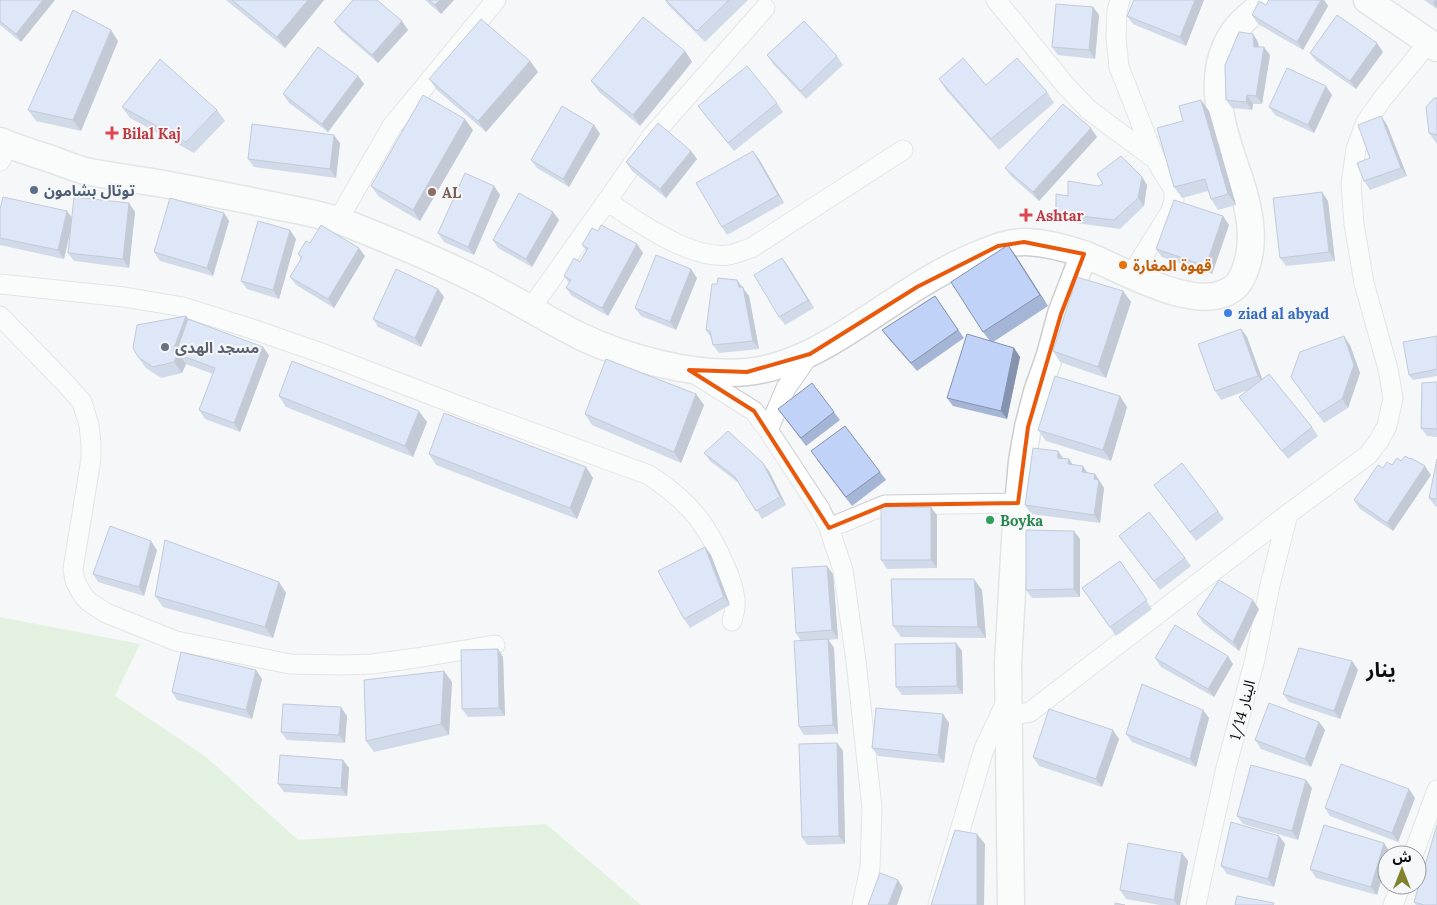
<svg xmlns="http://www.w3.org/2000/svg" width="1437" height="905" viewBox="0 0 1437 905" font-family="Lora,'Noto Sans Arabic',serif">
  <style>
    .green { fill: #cdeac3 }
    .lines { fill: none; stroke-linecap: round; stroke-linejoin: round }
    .minor-casing { stroke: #cdcdcf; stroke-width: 21 }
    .secondary-casing { stroke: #cdcdcf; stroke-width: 29 }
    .minor { stroke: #fff; stroke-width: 19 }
    .secondary { stroke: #fff; stroke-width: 26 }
    .wall { fill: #a5b5d5 }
    .shaded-wall { fill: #8693ae }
    .building { fill: #c0d2f8; stroke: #8693ae }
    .marked { fill: none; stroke: #e8590c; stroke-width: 4; stroke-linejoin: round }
    .health-dot { fill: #e0444e; stroke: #f6f7f8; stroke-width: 2 }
    .service-dot { fill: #5c6f8a; stroke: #f6f7f8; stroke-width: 2 }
    .education-dot { fill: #8d6e63; stroke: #f6f7f8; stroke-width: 2 }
    .food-dot { fill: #e8710a; stroke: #f6f7f8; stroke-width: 2 }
    .shop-dot { fill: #3f7fe0; stroke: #f6f7f8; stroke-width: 2 }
    .worship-dot { fill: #6b7280; stroke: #f6f7f8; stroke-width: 2 }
    .leisure-dot { fill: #2e9e5b; stroke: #f6f7f8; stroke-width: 2 }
    .labels { text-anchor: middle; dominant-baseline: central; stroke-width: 4; stroke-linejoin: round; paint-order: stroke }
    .health-label { font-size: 15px; font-weight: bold; fill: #be3a42; stroke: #f6f7f8; text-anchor: start }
    .service-label { font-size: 15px; font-weight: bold; fill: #4e5e75; stroke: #f6f7f8; text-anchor: start }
    .education-label { font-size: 15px; font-weight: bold; fill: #785e54; stroke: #f6f7f8; text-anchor: start }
    .food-label { font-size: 15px; font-weight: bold; fill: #c56008; stroke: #f6f7f8; text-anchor: start }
    .shop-label { font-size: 15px; font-weight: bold; fill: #366cbe; stroke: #f6f7f8; text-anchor: start }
    .worship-label { font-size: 15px; font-weight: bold; fill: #5b616d; stroke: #f6f7f8; text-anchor: start }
    .leisure-label { font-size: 15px; font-weight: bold; fill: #27864d; stroke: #f6f7f8; text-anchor: start }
    .street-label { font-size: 15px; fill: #0b0c0c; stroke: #f6f7f8 }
    .district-label { font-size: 20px; font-weight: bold; fill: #0b0c0c; stroke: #f6f7f8 }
  </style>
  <rect width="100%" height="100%" fill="#f6f7f8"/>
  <path class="green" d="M0 617 140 644 115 696 206 757 298 840 546 824 641 905H0Z"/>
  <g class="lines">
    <defs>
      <path id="minor" d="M996 0 1066 86 1089 110 1155 159
        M1120 0 1117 11 1116 38 1119 67 1155 159 1174 190V200L1171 211 1131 275
        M0 161 9 145
        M607 201C637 222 692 260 728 255 736 254 744 250 751 248L903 150
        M338 220 392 126 496 0
        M0 284 124 297 183 307 255 330 324 354 465 408 649 475C667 487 685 501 698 518 712 536 737 583 735 606 735 611 733 616 732 621
        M531 308 607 201 652 136 765 8
        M0 316 66 384 82 402 89 425 91 444V459L73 569 75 581 82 594 89 602 106 613 176 641 290 664 343 665 372 664 416 658 495 645
        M690 371 754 411 768 430 820 509 829 528 843 570 856 661 872 808 870 868 862 905
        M768 430 786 388 810 354
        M829 528 885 505 1018 503
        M1008 712C1016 715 1022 714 1030 712L1288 514 1368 455 1378 442 1387 426 1393 398 1388 369 1364 283 1354 224 1351 184 1356 149 1366 122 1383 98 1429 42
        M1413 855 1437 790
        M938 905 984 749 1006 702
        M1196 905 1206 857 1226 768 1255 659 1270 585 1288 514
        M1393 905 1401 885"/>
      <path id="secondary" d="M1367 0 1437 48
        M0 141C18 149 36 154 54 160 64 164 75 168 85 171 109 176 134 179 158 183 196 190 234 197 271 205 295 210 321 214 343 222 389 240 435 259 479 281 513 298 546 319 580 336 625 358 697 377 747 372 803 366 848 331 893 302 918 285 945 269 972 257 989 250 1008 241 1027 242 1046 243 1066 248 1083 254 1120 267 1202 320 1237 285 1244 277 1247 266 1249 256 1254 231 1248 206 1241 183 1225 135 1202 80 1233 33 1242 20 1256 9 1269 0
        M1011 905 1008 663 1015 539 1022 461 1028 427 1037 392 1050 355 1061 314 1084 254"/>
    </defs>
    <use href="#minor" class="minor-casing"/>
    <use href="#secondary" class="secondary-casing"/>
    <use href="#minor" class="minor"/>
    <use href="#secondary" class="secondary"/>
  </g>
  <path class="wall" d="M0 0 21 42 0 25Z
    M226 0H324L285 48Z
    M425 0H454L441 14Z
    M665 0H748L705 42 669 6Z
    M1134 0H1204L1186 46 1133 24 1127 16Z
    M1269 0H1324L1328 6 1303 50 1258 24 1252 15 1266 5Z
    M1424 0H1437V9Z
    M1093 7 1099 15 1095 59 1058 55 1052 47Z
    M334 22 408 30 378 63 340 30Z
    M118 41 81 131 36 121 28 110Z
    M1258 42 1259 47 1270 55 1262 104H1253L1252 110 1232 108 1226 100Z
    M685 51 692 62 640 126 599 92 591 81Z
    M1383 52 1356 89 1316 61 1310 53Z
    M767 55 837 56 843 65 806 99 773 64Z
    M530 61 538 72 486 132 437 90 429 79Z
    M358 76 364 84 328 132 289 103 283 94Z
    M939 79 986 85 1047 92 1054 103 999 150 946 90Z
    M1332 95 1314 133 1275 115 1269 107Z
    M1437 98V144L1429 133Z
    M1201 100 1209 111 1236 205 1218 210 1211 199 1208 191 1182 198 1174 187 1183 121Z
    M777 103 783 112 734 151 698 106Z
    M122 107 217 110 225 121 194 153 130 118Z
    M1381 116 1387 125 1407 176 1370 190 1364 181Z
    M594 125 600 134 569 187 537 168 531 160Z
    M473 130 420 221 379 197 371 186Z
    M1097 137 1039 201 1011 176 1005 168Z
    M340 143 336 178 254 167 248 159Z
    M691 151 697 159 666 198 632 171 626 162Z
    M759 159 784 203 727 235 722 227Z
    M1142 177 1147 185 1144 206 1120 229 1062 221 1056 213 1068 196 1098 186Z
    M494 186 500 195 474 255 444 242 438 233Z
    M1328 201 1335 261 1286 266 1280 258Z
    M129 203 135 212 129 268 74 261 68 253 71 227 64 259 0 245V209L72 218Z
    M553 212 559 220 532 267 498 248 493 240Z
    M224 213 229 221 213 276 160 261 154 252Z
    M1223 216 1229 225 1212 274 1162 257 1156 249Z
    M598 231 637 244 643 253 608 316 572 296 566 288 569 283 564 276 580 262 586 250 582 245Z
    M296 239 279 299 247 289 241 281Z
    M310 243 365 256 334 308 296 285 290 277 301 259 298 254Z
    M1008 245 1048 306 993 342 1014 348 1020 357 1007 419 953 406 947 398 990 341 983 332Z
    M788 266 814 308 785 325 779 317Z
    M697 278 676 330 641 316 635 308Z
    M742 287 749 296 759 349 719 353 713 345 711 338 706 330Z
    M438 289 444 297 421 347 378 327 373 319Z
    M1123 291 1131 302 1106 378 1060 362 1053 351Z
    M935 296 964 338 917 371 888 338 882 330Z
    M186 316 188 319 269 355 240 432 205 419 199 410 213 374 186 364 182 373 161 378 146 368 138 357Z
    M1241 329 1247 337 1262 379 1312 427 1318 436 1288 459 1239 397 1248 390 1221 400 1215 391Z
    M1437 336V376L1413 380 1409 375Z
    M1350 345 1360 373 1348 408 1324 423 1291 377Z
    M1437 382V437L1427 436 1421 428Z
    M696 394 704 405 681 463 592 425 585 414Z
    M279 396 427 422 413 457 286 407Z
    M1127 407 1111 461 1046 441 1038 430Z
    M778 409 834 412 840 420 806 446Z
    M1058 451 1063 458 1069 459 1073 465 1088 473 1095 474 1104 488 1100 523 1031 514 1025 505Z
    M704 453 769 471 786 505 762 519 740 484 710 461Z
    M429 454 586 467 593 478 577 519 436 465Z
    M1437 459V507L1435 506 1429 498Z
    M817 460 880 472 886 480 852 506Z
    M1401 461 1431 475 1393 531 1360 509 1354 500 1383 468Z
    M1154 485 1218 511 1224 519 1196 541Z
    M937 515V568L887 569 881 560Z
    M1119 536 1185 558 1191 566 1160 590Z
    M1080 539V597L1032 598 1026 590Z
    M705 547 711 555 730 605 690 628 684 619Z
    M157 550 144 596 98 582 93 574Z
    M1120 561 1152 609 1116 636 1082 588Z
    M833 574 838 639 828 640 834 648 838 734 804 735 799 727 801 641 796 633Z
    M279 582 286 593 273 638 163 607 155 596Z
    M982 590 986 638 901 637 893 626Z
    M1259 609 1239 651 1203 623 1197 614Z
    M956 643 962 651 963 694 902 695 896 687Z
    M498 649 503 657 505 716 468 717 462 709Z
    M1155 658 1233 664 1214 697 1161 667Z
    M1352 661 1358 670 1340 719 1289 702 1283 694Z
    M256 670 262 679 252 719 177 700 172 692Z
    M444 671 452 682 449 735 374 752 366 741Z
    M1203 710 1209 718 1196 767 1132 742 1126 734Z
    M943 714 949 723 944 763 878 756 872 748Z
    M347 716 345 743 287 740 281 732Z
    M1319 722 1325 730 1311 767 1261 749 1255 740Z
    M1119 739 1102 787 1039 766 1033 757Z
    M837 743 843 751 845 844 807 845 802 837Z
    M343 760 349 768 347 796 284 792 278 784Z
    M1312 788 1298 840 1243 824 1237 816Z
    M1415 798 1398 842 1330 816 1325 808Z
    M1279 836 1285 844 1274 887 1227 874 1221 866Z
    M1390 852 1389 855H1387L1377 895 1316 878 1310 869Z
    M1182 853 1188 861 1180 905H1160L1126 899 1120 890Z
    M1414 902 1437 905H1416Z"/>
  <path class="shaded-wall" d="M43 0H55L21 42 16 34Z
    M308 0H324L285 48 277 37Z
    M440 0H454L441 14 435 5Z
    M1195 0H1204L1186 46 1180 37Z
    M1321 0H1324L1328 6 1303 50 1297 42Z
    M1435 0H1437V8L1433 3Z
    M1093 7 1099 15 1095 59 1089 50Z
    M402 21 408 30 378 63 372 55Z
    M111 30 118 41 81 131 73 120Z
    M1253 34 1258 42 1260 55 1254 47Z
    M1377 43 1383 52 1356 89 1350 81Z
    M1264 47 1270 55 1262 104 1256 96Z
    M685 51 692 62 640 126 633 115Z
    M530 61 538 72 486 132 478 121Z
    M358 76 364 84 328 132 322 124Z
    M1326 86 1332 95 1314 133 1308 125Z
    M1247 95 1253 104 1252 110 1246 102Z
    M1201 100 1209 111 1236 205 1228 194Z
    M1381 116 1387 125 1407 176 1401 168Z
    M465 119 473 130 420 221 413 210Z
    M594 125 600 134 569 187 563 179Z
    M1091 128 1097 137 1039 201 1033 192Z
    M334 135 340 143 336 178 330 169Z
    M691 151 697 159 666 198 660 189Z
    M753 151 759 159 784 203 778 195Z
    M1142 177 1147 185 1144 206 1138 198Z
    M494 186 500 195 474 255 468 247Z
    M1322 192 1328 201 1335 261 1329 252Z
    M129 203 135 212 129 268 123 259Z
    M67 211 73 219 64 259 58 250Z
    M553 212 559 220 532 267 526 259Z
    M224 213 229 221 213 276 207 268Z
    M1223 216 1229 225 1212 274 1206 266Z
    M290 230 296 239 279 299 273 290Z
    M637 244 643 253 608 316 602 308Z
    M1008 245 1016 256 1048 306 1040 295Z
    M359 248 365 256 334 308 328 299Z
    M782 258 788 266 814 308 808 300Z
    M691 269 697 278 676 330 670 322Z
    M737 280 749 296 759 349 753 341Z
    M438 289 444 297 421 347 415 338Z
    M1123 291 1131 302 1106 378 1098 367Z
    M186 316 194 327 180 355 186 364 182 373 174 362 173 351Z
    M1241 329 1247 337 1264 384 1258 376Z
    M1344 336 1350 345 1360 373 1348 408 1342 399Z
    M263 347 269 355 240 432 234 423Z
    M1014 348 1020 357 1007 419 1001 411Z
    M696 394 704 405 681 463 674 452Z
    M1120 396 1127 407 1111 461 1103 450Z
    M419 411 427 422 413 457 405 446Z
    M1058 451 1064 460 1058 458Z
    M1069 459 1075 468 1068 464Z
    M763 463 769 471 786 505 780 497Z
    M1083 466 1089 475 1082 472Z
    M1425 466 1431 475 1393 531 1387 523Z
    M586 467 593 478 577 519 570 508Z
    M1095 474 1104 488 1100 523 1094 515Z
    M931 507 937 515V568L931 560Z
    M1074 531 1080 539V597L1074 589Z
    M151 541 157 550 144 596 139 587Z
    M705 547 711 555 730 605 724 597Z
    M827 566 833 574 838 639 832 630Z
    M974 579 982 590 986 638 978 627Z
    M279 582 286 593 273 638 265 627Z
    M1253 600 1259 609 1239 651 1233 642Z
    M828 639 834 648 838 734 833 725Z
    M956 643 962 651 963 694 957 686Z
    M498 649 503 657 505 716 499 708Z
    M1228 656 1233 664 1214 697 1208 689Z
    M1352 661 1358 670 1340 719 1334 711Z
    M256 670 262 679 252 719 246 710Z
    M444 671 452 682 449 735 441 724Z
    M341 707 347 716 345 743 339 735Z
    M1203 710 1209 718 1196 767 1190 759Z
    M943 714 949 723 944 763 938 755Z
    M1319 722 1325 730 1311 767 1305 759Z
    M1113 730 1119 739 1102 787 1096 779Z
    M837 743 843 751 845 844 839 836Z
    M343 760 349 768 347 796 341 788Z
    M1306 780 1312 788 1298 840 1292 831Z
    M1409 789 1415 798 1398 842 1392 833Z
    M977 834 985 844 984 905H977Z
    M1279 836 1285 844 1274 887 1268 879Z
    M1384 843 1390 852 1389 855H1387V862L1377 895 1371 887Z
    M1182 853 1188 861 1180 905H1177L1174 900Z
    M898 880 903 888 897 905H888Z"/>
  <path class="building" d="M0 0H43L16 34 0 21Z
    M232 0H308L277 37Z
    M353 0H377L402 21 372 55 334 22Z
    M429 0H440L435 5Z
    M666 0H729L697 31Z
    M1134 0H1195L1180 37 1127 16Z
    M1269 0H1321L1297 42 1252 15 1259 1 1266 5Z
    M1056 4 1093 7 1089 50 1052 47Z
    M73 10 111 30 73 120 28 110Z
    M1337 15 1377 43 1350 81 1310 53Z
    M643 17 685 51 633 115 591 81Z
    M481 19 530 61 478 121 429 79Z
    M804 21 837 56 801 91 767 55Z
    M1239 32 1253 34 1254 47H1264L1256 96 1247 95 1246 102 1226 100 1225 65Z
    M318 47 358 76 322 124 283 94Z
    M963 58 986 85 1017 58 1047 92 991 139 939 79Z
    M160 59 217 110 186 142 122 107Z
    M747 66 777 103 728 143 698 106Z
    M1287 68 1326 86 1308 125 1269 107Z
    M423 95 465 119 413 210 371 186Z
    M1434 98H1437V135L1429 133 1426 107Z
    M1201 100 1228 194 1211 199 1205 179 1174 187 1157 128 1183 121 1179 106Z
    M1063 104 1091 128 1033 192 1005 168Z
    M562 106 594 125 563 179 531 160Z
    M1381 116 1401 168 1364 181 1357 163 1370 158 1358 125Z
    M658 123 691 151 660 189 626 162Z
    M252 124 334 135 330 169 248 159Z
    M753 151 778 195 722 227 696 183Z
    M1121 156 1142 177 1138 198 1114 220 1056 213V194L1068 196V181L1098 186 1103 184 1097 174Z
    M465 173 494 186 468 247 438 233Z
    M1322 192 1329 252 1280 258 1273 198Z
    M519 193 553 212 526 259 493 240Z
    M3 197 67 211 58 250 0 238V209Z
    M74 197 129 203 123 259 68 253Z
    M170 198 224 213 207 268 154 252Z
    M1174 200 1223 216 1206 266 1156 249Z
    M258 221 290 230 273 290 241 281Z
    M321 225 359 248 328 299 290 277 302 257 298 254 306 241 310 243Z
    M601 225 637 244 602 308 566 288 571 280 564 276 574 258 580 262 588 248 582 245 592 228 598 231Z
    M1008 245 1040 295 983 332 951 282Z
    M656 255 691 269 670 322 635 308Z
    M782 258 808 300 779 317 754 275Z
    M396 269 438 289 415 338 373 319Z
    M1077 277 1123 291 1098 367 1053 351Z
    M718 278 737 280 739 287H743L753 341 713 345 710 331 706 330 712 284H717Z
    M935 296 958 330 911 363 882 330Z
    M186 316 173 351 178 353 174 362 153 367 138 357 133 348 137 325Z
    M188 319 263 347 234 423 199 410 215 368 180 355 178 353 176 352Z
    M1241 329 1258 376 1215 391 1198 344Z
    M967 334 1014 348 1001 411 947 398Z
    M1344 336 1354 365 1342 399 1318 414 1291 377 1300 352Z
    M1437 336V369L1409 375 1403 342Z
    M606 359 696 394 674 452 585 414Z
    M292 361 419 411 405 446 279 396Z
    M1269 374 1312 427 1282 451 1239 397Z
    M1055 376 1120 396 1103 450 1038 430Z
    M1437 382V429L1421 428 1422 383Z
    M812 383 834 412 801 438 778 409Z
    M444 413 586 467 570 508 429 454Z
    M845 426 880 472 846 497 811 451Z
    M728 431 763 463 780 497 756 511 735 477 704 453Z
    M1033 448 1058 451V458L1069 459 1068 464 1083 466 1082 472 1095 474 1094 479 1099 480 1094 515 1025 505Z
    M1405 456 1410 459 1411 458 1425 466 1387 523 1354 500 1378 465 1383 468 1387 462 1392 465 1397 458 1401 461Z
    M1437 459V499L1429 498Z
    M1182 463 1218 511 1190 532 1154 485Z
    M881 507H931V560H881Z
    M1149 512 1185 558 1154 581 1119 536Z
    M110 526 151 541 139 587 93 574Z
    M1026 530 1074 531V589L1026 590Z
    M165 540 279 582 265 627 155 596Z
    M705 547 724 597 684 619 658 571Z
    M1120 561 1147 600 1110 627 1082 588Z
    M827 566 832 630 796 633 792 568Z
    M891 579H974L978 627 893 626Z
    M1219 580 1253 600 1233 642 1197 614Z
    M1175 625 1228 656 1208 689 1155 658Z
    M828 639 833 725 799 727 794 641Z
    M956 643 957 686 896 687 895 644Z
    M1299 648 1352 661 1334 711 1283 694Z
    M498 649 499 708 462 709 461 650Z
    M181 652 256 670 246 710 172 692Z
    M444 671 441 724 366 741 364 680Z
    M1142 684 1203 710 1190 759 1126 734Z
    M1269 703 1319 722 1305 759 1255 740Z
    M283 704 341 707 339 735 281 732Z
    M876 708 943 714 938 755 872 748Z
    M1049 709 1113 730 1096 779 1033 757Z
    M837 743 839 836 802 837 799 744Z
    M280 755 343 760 341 788 278 784Z
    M1341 764 1409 789 1392 833 1325 808Z
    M1251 765 1306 780 1292 831 1237 816Z
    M1231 822 1279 836 1268 879 1221 866Z
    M1324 825 1384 843 1371 887 1310 869Z
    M1437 825V905H1424L1414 902Z
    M955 830 977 834V905H931Z
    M1128 843 1182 853 1174 900 1120 890Z
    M880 873 898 880 888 905H868Z
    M1237 896 1274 903 1273 905H1235Z
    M1115 903 1125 905H1115Z"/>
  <path d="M0 0H1437V905H0ZM1024 242 1084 254 1061 314 1028 427 1018 503 885 505 829 528 754 411 689 370 747 372 810 354 917 287 998 246Z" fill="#f6f7f8" fill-opacity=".55" fill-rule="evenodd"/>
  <path class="marked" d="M1024 242 1084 254 1061 314 1028 427 1018 503 885 505 829 528 754 411 689 370 747 372 810 354 917 287 998 246Z"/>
  <g class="health-dot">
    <path d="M109.5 125.5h5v5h5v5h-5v5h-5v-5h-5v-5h5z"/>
    <path d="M1023.5 207.5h5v5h5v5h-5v5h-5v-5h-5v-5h5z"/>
  </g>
  <circle class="service-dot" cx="34" cy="190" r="5"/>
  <circle class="education-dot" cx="432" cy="192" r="5"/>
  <circle class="food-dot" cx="1123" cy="265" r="5"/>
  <circle class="shop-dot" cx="1228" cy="313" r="5"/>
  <circle class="worship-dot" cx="165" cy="347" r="5"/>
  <circle class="leisure-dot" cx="990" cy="520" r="5"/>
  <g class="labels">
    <g class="health-label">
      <text x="122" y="133">Bilal Kaj</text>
      <text x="1036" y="215">Ashtar</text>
    </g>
    <g class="service-label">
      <text x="44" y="190">توتال بشامون</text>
    </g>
    <g class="education-label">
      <text x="442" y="192">AL</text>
    </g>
    <g class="food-label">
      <text x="1133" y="265">قهوة المغارة</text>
    </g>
    <g class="shop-label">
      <text x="1238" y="313">ziad al abyad</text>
    </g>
    <g class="worship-label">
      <text x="175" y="347">مسجد الهدى</text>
    </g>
    <g class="leisure-label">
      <text x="1000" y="520">Boyka</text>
    </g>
    <g class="street-label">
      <text transform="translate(1242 710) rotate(-75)">الينار 1/14</text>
    </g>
    <g class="district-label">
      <text x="1381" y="669">ينار</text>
    </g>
  </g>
  <g transform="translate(1402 870)"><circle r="24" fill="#f6f7f8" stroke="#98999a"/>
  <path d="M0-4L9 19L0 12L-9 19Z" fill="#81822b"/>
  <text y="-8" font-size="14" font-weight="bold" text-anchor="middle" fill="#0b0c0c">ش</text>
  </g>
</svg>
